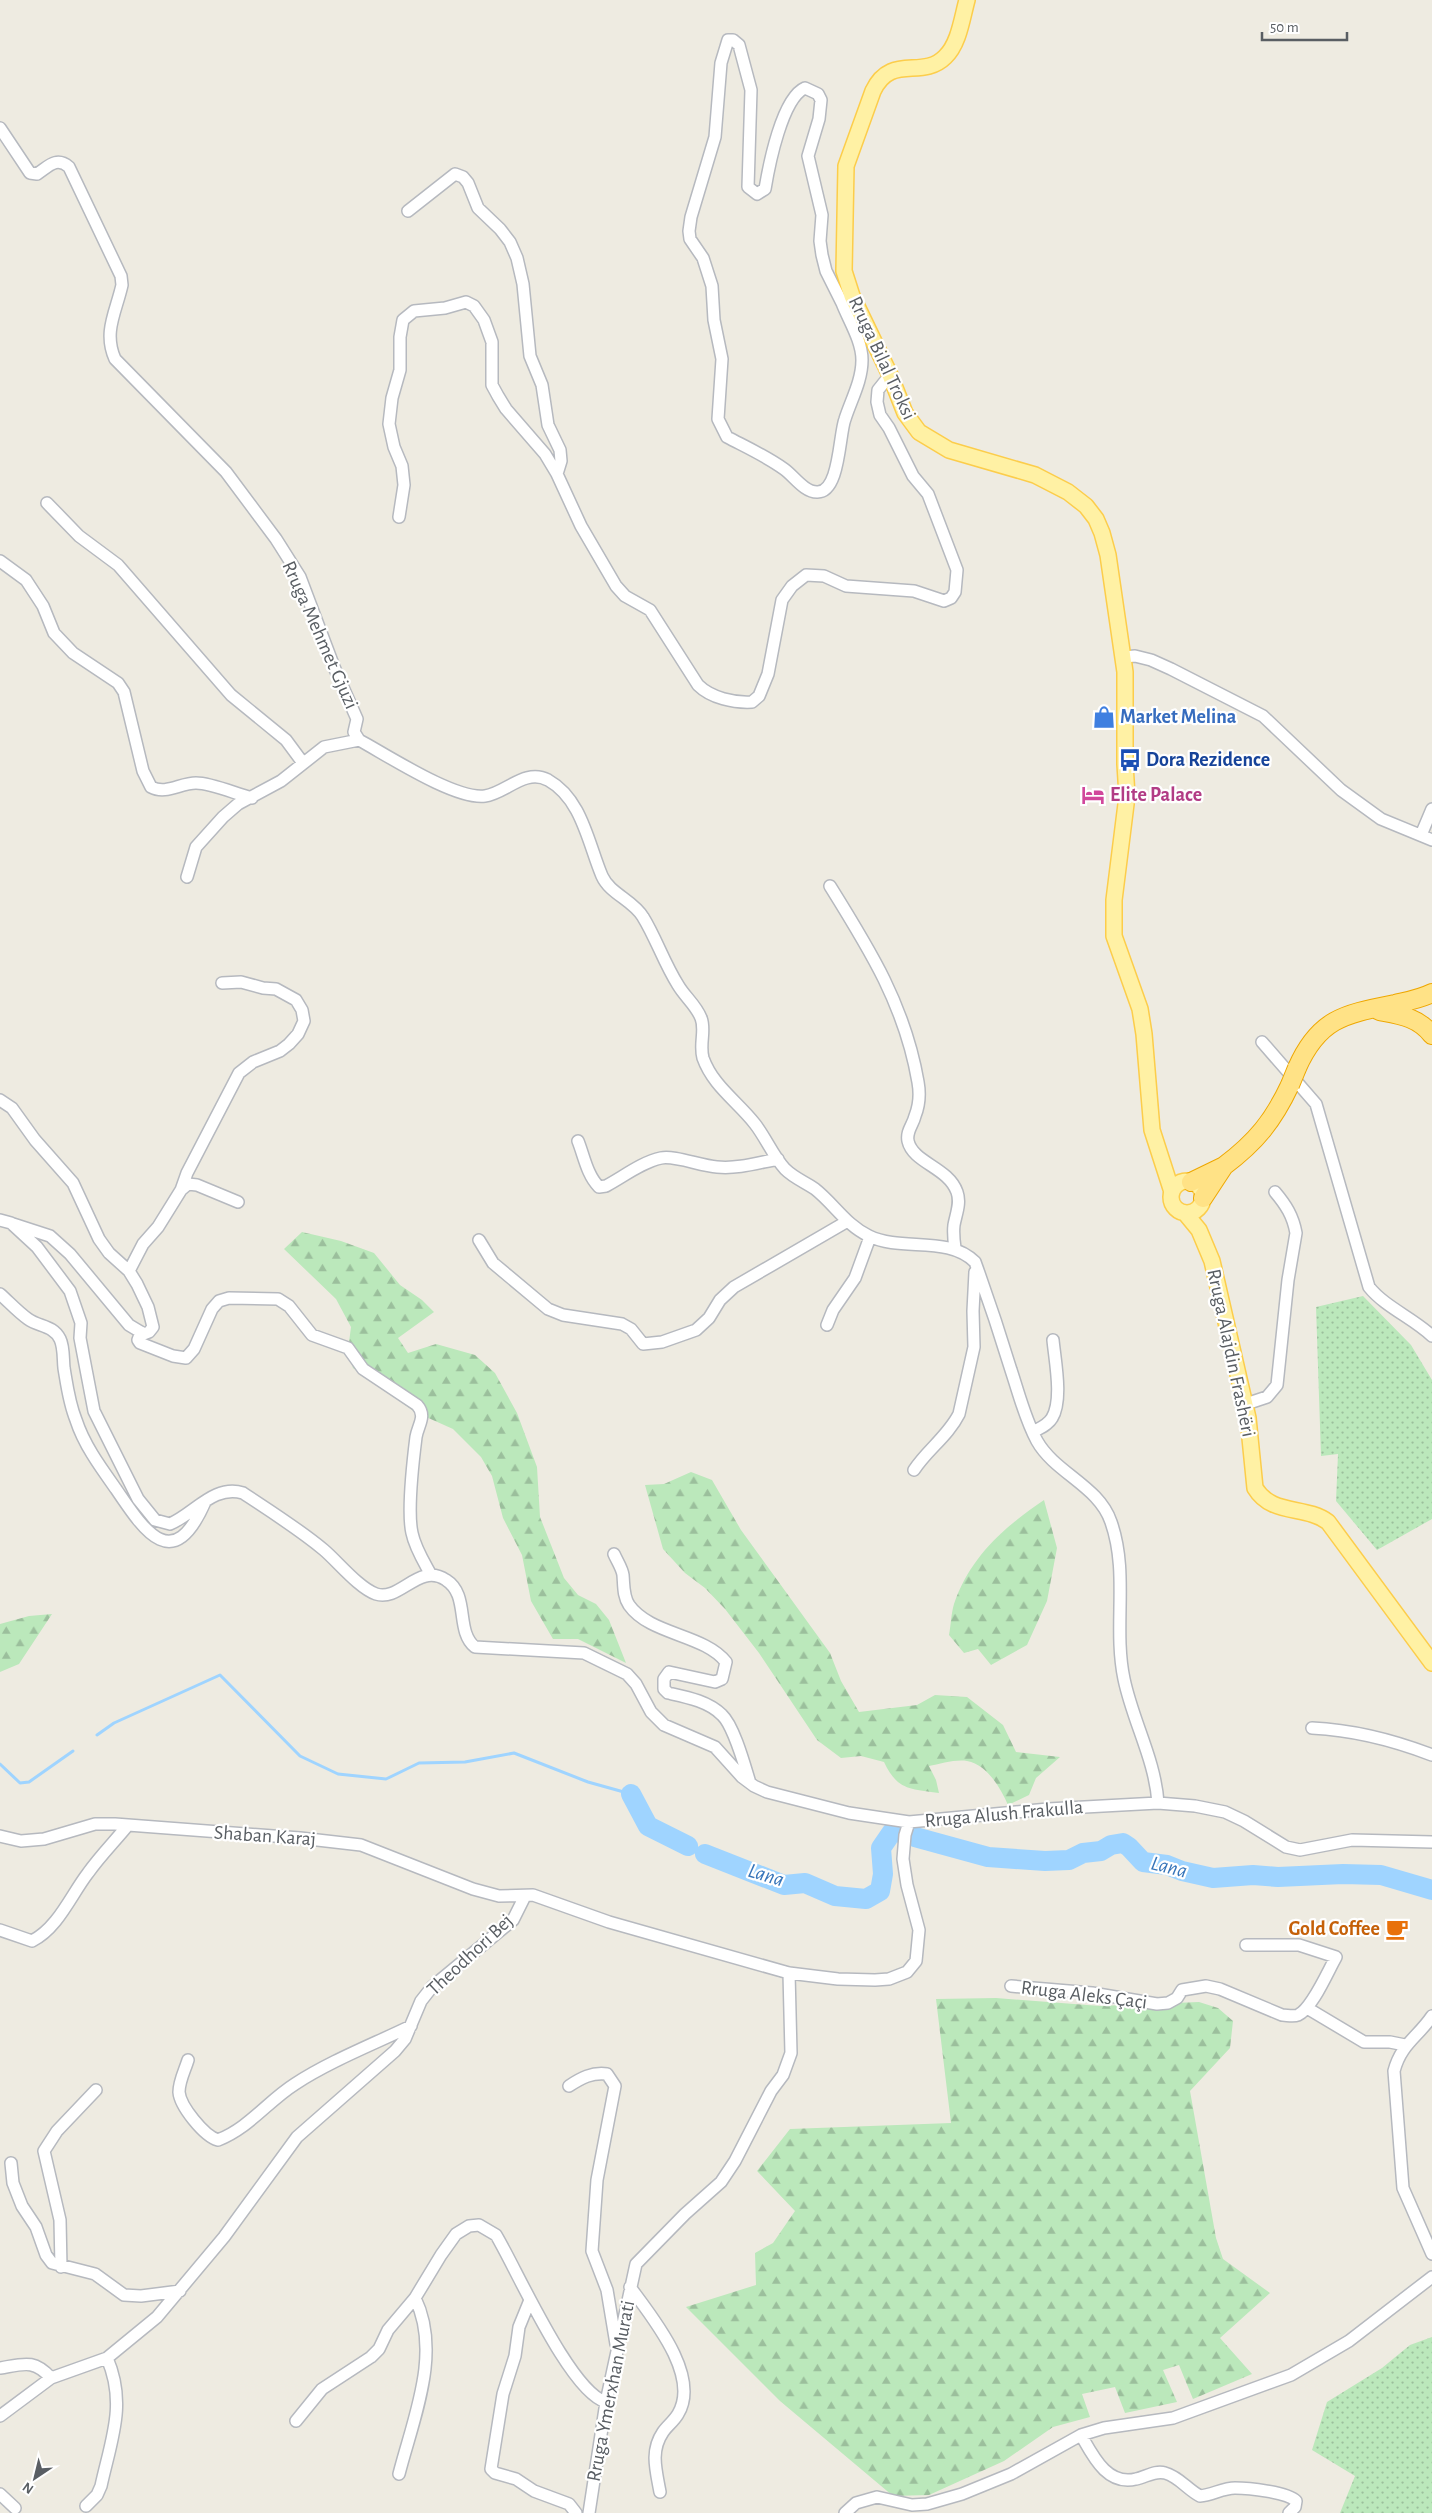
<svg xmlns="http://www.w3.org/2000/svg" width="1432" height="2513" viewBox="0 0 1432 2513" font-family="'Alegreya Sans',sans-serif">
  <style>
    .grass { fill: url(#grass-dots) }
    .forest { fill: url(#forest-firs) }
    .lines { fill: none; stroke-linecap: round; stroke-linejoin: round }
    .stream { stroke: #9fd4ff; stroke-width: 3 }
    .river { stroke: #9fd4ff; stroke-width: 20 }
    .minor-casing { stroke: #b6b9bf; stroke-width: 14 }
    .major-casing { stroke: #fccd4b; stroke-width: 18 }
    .highway-casing { stroke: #eea700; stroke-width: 20 }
    .minor { stroke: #fff; stroke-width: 11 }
    .major { stroke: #fff1a4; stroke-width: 15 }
    .highway { stroke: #ffe286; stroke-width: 18 }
    .highway-bridge-casing { stroke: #eea700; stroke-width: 20; stroke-linecap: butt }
    .highway-bridge { stroke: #ffe286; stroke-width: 18 }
    .labels { text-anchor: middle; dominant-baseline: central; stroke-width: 4.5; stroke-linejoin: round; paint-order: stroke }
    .street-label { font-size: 20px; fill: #595e63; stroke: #fff }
    .shop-label { font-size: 20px; font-weight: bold; fill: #366cbe; stroke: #fff; text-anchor: start }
    .transit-label { font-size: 20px; font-weight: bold; fill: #164399; stroke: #fff; text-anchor: start }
    .hotel-label { font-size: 20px; font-weight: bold; fill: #b23c85; stroke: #fff; text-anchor: start }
    .food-label { font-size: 20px; font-weight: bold; fill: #c56008; stroke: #fff; text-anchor: end }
    .water-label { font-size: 21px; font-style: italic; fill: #3574b9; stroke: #fff }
  </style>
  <defs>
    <pattern id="grass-dots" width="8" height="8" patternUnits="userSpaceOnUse" patternTransform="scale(1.25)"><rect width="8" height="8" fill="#bbe8bb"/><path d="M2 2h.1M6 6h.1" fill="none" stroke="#9bbf9c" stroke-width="1.8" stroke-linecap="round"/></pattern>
    <pattern id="forest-firs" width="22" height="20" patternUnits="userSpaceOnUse" patternTransform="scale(1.25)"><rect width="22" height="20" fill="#bbe8bb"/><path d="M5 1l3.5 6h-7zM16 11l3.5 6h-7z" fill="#9bbf9c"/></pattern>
  </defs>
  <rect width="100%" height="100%" fill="#eeebe1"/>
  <path class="grass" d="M1363 1296 1411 1345 1432 1380V1519L1377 1550 1336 1501 1338 1454 1321 1456 1316 1307Z
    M1432 2337V2513H1340L1355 2476 1312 2450 1327 2402 1382 2368 1410 2345Z"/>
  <path class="forest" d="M302 1232 341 1241 374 1253 400 1285 422 1300 434 1312 398 1338 408 1353 436 1344 475 1355 495 1373 517 1413 537 1467 540 1517 564 1578 578 1595 596 1604 609 1620 626 1663 578 1639H553L531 1601 522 1555 503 1518 492 1476 481 1457 453 1429 415 1412 353 1368 348 1350 351 1327 336 1299 284 1249Z
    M691 1472 712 1480 741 1530 830 1653 841 1681 859 1712 917 1705 935 1695 967 1697 1003 1725 1016 1752 1060 1757 1036 1778 1029 1795 1008 1805C1001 1789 988 1765 967 1761 956 1759 940 1764 929 1766L936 1780 939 1793C910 1789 897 1790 884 1762L861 1756 841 1758 817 1740 759 1653 725 1609 705 1588 685 1573 663 1549 645 1485 664 1484Z
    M1044 1500 1057 1548 1047 1601 1027 1645 991 1665 978 1649 964 1653 949 1635C951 1625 951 1614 954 1604 970 1557 1004 1527 1044 1500Z
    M52 1614 19 1664 0 1672V1624L29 1616Z
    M996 1998 1100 2006 1199 2002 1218 2008 1233 2021 1230 2048 1190 2091 1216 2238 1223 2259 1270 2293 1220 2338 1252 2374 1193 2399 1179 2365 1163 2370 1177 2402 1125 2413 1115 2387 1082 2394 1090 2417 1053 2427 1004 2461 929 2495 893 2496 780 2401 686 2307 756 2285 755 2253 773 2243 795 2211 757 2171 790 2129 951 2123 936 1999Z"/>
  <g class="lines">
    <path class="stream" d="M97 1735 114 1723 220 1675 300 1756 338 1774 386 1779 419 1763 465 1762 514 1753 588 1782 631 1794
      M0 1764 20 1783 29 1782 73 1751"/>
    <path class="river" d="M631 1794 648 1826 688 1846
      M915 1837 988 1857 1045 1861 1069 1860 1083 1853 1101 1851 1111 1845 1123 1843 1129 1847 1143 1862 1167 1865 1182 1871 1213 1878 1253 1875 1278 1877 1343 1874 1381 1875 1432 1890
      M705 1854 784 1885 805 1883 835 1896 866 1899 880 1891 883 1874 881 1848 892 1832 895 1833"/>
    <defs>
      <path id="minor" d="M0 128 30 173 37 174C48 167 56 156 69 167L121 276 122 285C116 312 103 332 115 359L226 472 276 539 300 577 334 667 357 719 354 732 359 740C387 755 455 800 485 796 506 793 525 768 548 780 582 799 588 843 602 876 610 894 633 900 643 917 656 938 664 963 678 985 685 997 696 1005 701 1018 706 1030 699 1044 703 1058 713 1086 737 1101 755 1124 766 1138 773 1156 785 1169 794 1178 805 1182 815 1189 834 1204 846 1225 869 1236 902 1252 948 1235 975 1262 988 1298 1000 1334 1011 1370 1019 1394 1025 1419 1037 1441 1055 1473 1099 1486 1111 1522 1129 1573 1113 1627 1124 1679 1133 1722 1155 1759 1158 1803
        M408 211 455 174 463 177 468 183 478 208 500 229 510 242 517 258 523 284 530 356 542 385 548 425 560 450 561 461 557 474
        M842 303 826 271 822 255 820 241 822 215 808 156 819 119 821 100 818 94 805 88C782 98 769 165 765 189L757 194 748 187 751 90 739 45 733 40H728L721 63 715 137 691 217 689 231 690 239 703 258 712 286 714 320 722 359 718 419 727 437C746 447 766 456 784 469 794 476 804 492 817 492 840 493 839 434 845 419 851 400 862 381 862 360 862 341 849 321 842 303L852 296
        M47 503 79 536 118 565 231 695 286 740 303 763
        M399 517 404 485 402 466 394 447 389 424 392 398 400 370V337L403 320 414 311 445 308 466 302 474 306 484 320 492 342V385L498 396 506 409 545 454 557 474 581 526 616 586 625 596 650 610 698 685C711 698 734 703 752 702L759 696 768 674 782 600 792 586 806 575 824 576 846 586 914 591 944 601 951 598 955 592 957 570 928 494 913 476 889 428 880 415 877 402 878 390 890 375
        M0 561 26 580 43 606 54 633 73 653 118 683 124 692 143 771 151 787C166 795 180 783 196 783 212 783 236 794 252 798
        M1124 657 1135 656 1151 660 1171 669 1263 716 1341 790 1381 819 1432 840
        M1421 835 1432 809
        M187 877 196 847 223 817 238 804 281 781 324 747 359 740
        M830 886C870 950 905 1006 918 1082 920 1093 919 1106 915 1116 913 1125 906 1131 908 1141 913 1163 948 1167 957 1192 961 1203 956 1214 954 1225 953 1233 954 1241 955 1248
        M1262 1042 1316 1104 1369 1287C1385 1307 1413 1318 1432 1336
        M0 1100 12 1108 35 1140 73 1183 99 1239 109 1253 129 1271 137 1284 148 1307 153 1327 149 1332 144 1334 129 1325 70 1254 50 1236 13 1224
        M578 1141C584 1156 587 1175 599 1187L606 1186C623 1177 642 1162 661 1158 674 1155 701 1166 717 1167 738 1169 757 1163 778 1159
        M181 1190 187 1173 239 1073 253 1062 280 1051 289 1044 298 1034 304 1021 302 1010 296 1000 276 989 263 988 241 982 222 983
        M0 1220 11 1223 37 1247 70 1291 81 1323 80 1338 94 1411 138 1499 155 1520 170 1524C194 1514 214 1484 243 1493 270 1511 299 1529 324 1550 338 1562 359 1588 376 1594 400 1602 419 1562 446 1580 470 1595 455 1631 475 1647L584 1653 627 1674 636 1684 651 1712 664 1725 715 1747 742 1777 754 1786 767 1792 849 1813 909 1822 1048 1809 1158 1803 1195 1806 1225 1812 1244 1821 1286 1847 1300 1850 1352 1840 1432 1842
        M479 1240 493 1263 548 1309 563 1315 622 1324 631 1329 643 1344 662 1342 696 1330 709 1318 720 1300 734 1287 846 1222
        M129 1271 143 1244 158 1227 181 1190 188 1184 197 1185 238 1202
        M0 1294C9 1302 18 1312 28 1319 39 1327 53 1325 60 1339 64 1347 63 1359 64 1368 67 1386 69 1403 76 1420 84 1445 101 1468 116 1489 145 1532 173 1575 205 1502
        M827 1325 833 1310 855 1278 870 1237
        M141 1332 138 1340 140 1343 173 1356 186 1358 194 1349 212 1309 219 1301 229 1298 278 1299 289 1306 312 1335 348 1348 363 1369 417 1405C427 1416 418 1425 416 1437 413 1461 407 1511 412 1533 415 1548 424 1562 431 1575
        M1246 1404 1267 1397 1277 1385 1288 1280 1296 1233C1293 1216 1286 1205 1275 1192
        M1033 1432C1040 1428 1048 1425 1052 1418 1063 1400 1055 1361 1053 1340
        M914 1470C927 1450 948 1436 959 1414L974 1347 973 1311 975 1272
        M614 1554C617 1561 622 1568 623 1575 624 1586 623 1596 629 1605 650 1635 704 1634 726 1662L722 1679 715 1682 669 1672 664 1679V1689L668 1693C686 1697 708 1701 722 1715 734 1726 745 1767 750 1783
        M1312 1728C1354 1730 1393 1740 1432 1755
        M0 1836 21 1841 44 1839 95 1824H115L300 1838 361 1845 473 1889 499 1896 533 1895 609 1922 789 1973 838 1979 875 1980 889 1979 907 1972 916 1961 919 1930 907 1885 903 1859 905 1835 909 1822
        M0 1930 32 1941C58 1928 71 1895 88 1873 100 1856 115 1841 128 1825
        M1011 1986 1092 1993 1157 2004 1168 2003 1177 1998 1182 1990 1206 1986 1220 1989 1282 2015C1287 2015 1293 2017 1298 2015 1312 2009 1328 1971 1336 1957L1299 1945H1246
        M1307 2008 1364 2042H1390L1405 2045
        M1432 2016C1418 2037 1401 2044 1394 2071L1403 2188 1432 2254
        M188 2060C185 2070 179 2081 179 2092 180 2106 204 2136 218 2140 249 2128 268 2101 295 2084 330 2061 374 2044 411 2026
        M569 2086C581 2078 592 2072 607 2074L615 2086 597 2180 592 2251 607 2290 616 2344
        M11 2163 13 2183 22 2206 36 2227 46 2255 52 2263 95 2274 124 2295 141 2296 180 2291
        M61 2267 60 2220 44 2151 57 2131 96 2090
        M630 2287C652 2317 701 2376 678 2414 674 2421 667 2426 663 2432 650 2451 656 2470 660 2492
        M530 2300 519 2327 515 2356 503 2394 491 2469 495 2473 516 2479 534 2491 569 2504 576 2513
        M0 2368C24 2364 34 2359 51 2378
        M0 2416 51 2378 107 2358 157 2317 224 2237 297 2137 395 2051 405 2039 421 2001 432 1987 513 1920 525 1896
        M296 2421 322 2389 371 2357 379 2349 388 2330 415 2298 441 2255 456 2234 469 2226 479 2225 496 2235C517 2270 570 2392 606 2402
        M1081 2435C1093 2456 1107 2486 1136 2479 1146 2477 1155 2470 1165 2473 1178 2476 1188 2490 1200 2496 1212 2495 1223 2488 1235 2488 1248 2488 1287 2492 1296 2501L1295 2507 1289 2513
        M399 2474C413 2419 442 2353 415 2298
        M0 2494 15 2508
        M86 2506 97 2495 101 2486C111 2440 127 2404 107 2358
        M589 2513 606 2402 636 2264 685 2214 721 2182 735 2161 771 2091 783 2075 791 2053 789 1973
        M845 2513 856 2503 877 2497 912 2505 927 2504 962 2494 1011 2474 1081 2435 1104 2428 1173 2418 1291 2375 1349 2341 1432 2277"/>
      <path id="major" d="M967 0C962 18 959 44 945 57 922 80 891 53 873 91L846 166 844 271 852 296 890 375 905 413 919 432 949 450 1035 475 1068 492 1086 506 1096 519 1102 533 1108 555 1125 672V764L1127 796 1114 900V936L1140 1009 1144 1034 1152 1130 1172 1192
        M1171 1197a16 16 0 1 1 32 0a16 16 0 1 1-32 0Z
        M1185 1213 1199 1230 1212 1261 1248 1418 1255 1488C1272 1516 1305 1505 1328 1522L1432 1663"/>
      <path id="highway" d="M1379 1011C1400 1015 1418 1017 1432 1035
        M1297 1068C1319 1018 1345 1014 1395 1004 1408 1001 1420 999 1432 993
        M1224 1166C1256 1142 1273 1121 1290 1085
        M1191 1182 1224 1166 1203 1198"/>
    </defs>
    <use href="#minor" class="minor-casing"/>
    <use href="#major" class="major-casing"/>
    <use href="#highway" class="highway-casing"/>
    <use href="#minor" class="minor"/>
    <use href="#major" class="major"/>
    <use href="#highway" class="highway"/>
    <defs>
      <path id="highway-bridge" d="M1290 1085 1297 1068"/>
    </defs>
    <use href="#highway-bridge" class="highway-bridge-casing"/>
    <use href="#highway-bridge" class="highway-bridge"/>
  </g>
  <defs>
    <symbol id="shop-bare" viewBox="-9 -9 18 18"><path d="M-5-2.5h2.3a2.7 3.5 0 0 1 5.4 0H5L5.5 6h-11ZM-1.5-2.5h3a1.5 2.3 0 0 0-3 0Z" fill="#3f7fe0" stroke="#fff" stroke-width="2.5" paint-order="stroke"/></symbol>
    <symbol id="bus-bare" viewBox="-9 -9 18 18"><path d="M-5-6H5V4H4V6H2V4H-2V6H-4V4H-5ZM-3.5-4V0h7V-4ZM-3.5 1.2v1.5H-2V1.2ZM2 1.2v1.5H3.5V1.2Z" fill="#1a4fb4" stroke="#fff" stroke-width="2.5" paint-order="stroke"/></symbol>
    <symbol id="hotel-bare" viewBox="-9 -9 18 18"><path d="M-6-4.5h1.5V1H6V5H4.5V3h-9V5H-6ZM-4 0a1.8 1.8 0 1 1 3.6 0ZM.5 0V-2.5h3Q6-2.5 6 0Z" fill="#d1479c" stroke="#fff" stroke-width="2.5" paint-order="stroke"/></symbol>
    <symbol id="cafe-bare" viewBox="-9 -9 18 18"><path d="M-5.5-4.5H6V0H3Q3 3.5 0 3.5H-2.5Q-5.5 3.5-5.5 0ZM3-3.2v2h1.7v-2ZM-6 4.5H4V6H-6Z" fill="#e8710a" stroke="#fff" stroke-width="2.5" paint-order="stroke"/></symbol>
  </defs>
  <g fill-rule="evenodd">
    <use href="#shop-bare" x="1088" y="701" width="32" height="32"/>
    <use href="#bus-bare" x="1114" y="744" width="32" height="32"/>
    <use href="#hotel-bare" x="1077" y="779" width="32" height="32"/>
    <use href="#cafe-bare" x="1381" y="1913" width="32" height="32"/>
  </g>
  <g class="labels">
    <g class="street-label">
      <text transform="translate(882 358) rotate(65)">Rruga Bilal Troksi</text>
      <text transform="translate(320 635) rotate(66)">Rruga Mehmet Gjuzi</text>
      <text transform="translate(1231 1353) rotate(78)">Rruga Alajdin Frashëri</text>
      <text transform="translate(1004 1814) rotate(-5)">Rruga Alush Frakulla</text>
      <text transform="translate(265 1836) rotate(4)">Shaban Karaj</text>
      <text transform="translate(470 1955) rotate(-43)">Theodhori Bej</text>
      <text transform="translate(1084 1995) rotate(7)">Rruga Aleks Çaçi</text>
      <text transform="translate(611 2391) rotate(-79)">Rruga Ymerxhan Murati</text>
    </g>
    <g class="shop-label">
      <text x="1120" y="717">Market Melina</text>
    </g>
    <g class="transit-label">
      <text x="1146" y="760">Dora Rezidence</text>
    </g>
    <g class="hotel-label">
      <text x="1110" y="795">Elite Palace</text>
    </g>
    <g class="food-label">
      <text x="1380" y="1929">Gold Coffee</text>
    </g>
    <g class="water-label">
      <text transform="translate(1169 1867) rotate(14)">Lana</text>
      <text transform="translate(766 1875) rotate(17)">Lana</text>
    </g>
  </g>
  <g transform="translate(35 2478) rotate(215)" stroke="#ffffff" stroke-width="4" paint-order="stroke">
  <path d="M0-4L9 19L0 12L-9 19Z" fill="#595e63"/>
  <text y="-8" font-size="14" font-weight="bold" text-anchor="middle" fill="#595e63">N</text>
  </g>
  <path d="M1262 32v8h85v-8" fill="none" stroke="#595e63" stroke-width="2.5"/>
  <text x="1270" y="32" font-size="15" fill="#595e63" stroke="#ffffff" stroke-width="4" paint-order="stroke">50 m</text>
</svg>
